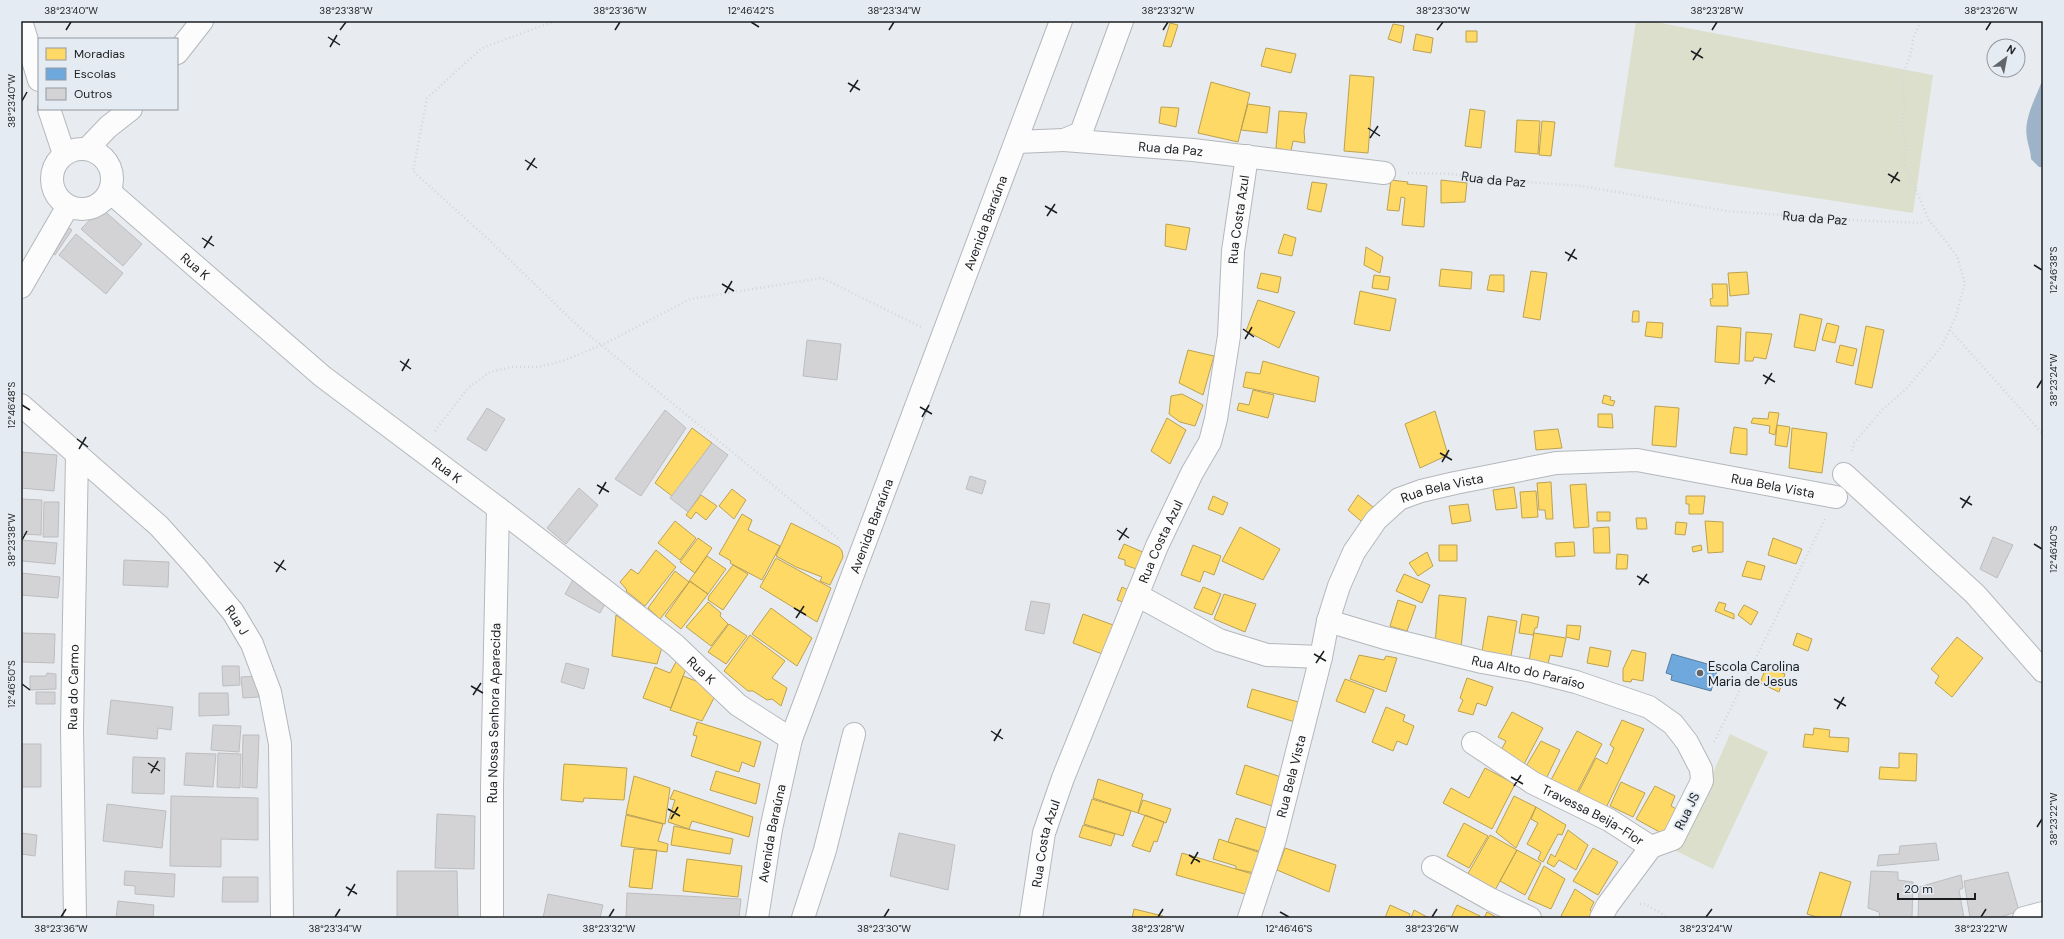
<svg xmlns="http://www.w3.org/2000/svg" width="2064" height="939" viewBox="0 0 2064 939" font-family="'DM Sans',sans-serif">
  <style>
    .green { fill: #dcdfcc }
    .water { fill: #9eb3c8 }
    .homes { fill: #ffd966; stroke: #bba151 }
    .schools { fill: #6fa8dc; stroke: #567fa4 }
    .building { fill: #d3d3d6; stroke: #bdbdbf }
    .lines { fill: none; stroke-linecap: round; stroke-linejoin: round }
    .minor-casing { stroke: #b4b7bb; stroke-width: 24 }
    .path { stroke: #d4d6d7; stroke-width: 2.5; stroke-dasharray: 1 3; stroke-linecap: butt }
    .minor { stroke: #fcfcfd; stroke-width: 22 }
    .ticks { fill: none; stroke: #1b1e20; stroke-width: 1.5 }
    .poi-dot { fill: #636669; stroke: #e5ebf3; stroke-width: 1.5 }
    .labels { text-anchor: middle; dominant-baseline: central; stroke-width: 4; stroke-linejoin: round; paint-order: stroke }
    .street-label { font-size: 13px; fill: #1b1e20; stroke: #e5ebf3 }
    .poi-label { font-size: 13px; fill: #1b1e20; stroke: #e5ebf3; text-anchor: start }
    .neatline { fill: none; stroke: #1b1e20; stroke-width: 1.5 }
    .ticks-label { font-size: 10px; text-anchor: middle; fill: #1b1e20 }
  </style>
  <rect width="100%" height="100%" fill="#e8ecf0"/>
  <path class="green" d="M1636 21H1650L1933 75 1913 213 1614 167Z
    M1730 734 1768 752 1713 869 1674 850 1708 784Z"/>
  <path class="water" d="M2043 78V167H2039L2031 159C2031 151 2028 146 2027 138 2023 118 2037 96 2043 78Z"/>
  <path class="homes" d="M1170 23 1178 25 1171 47 1163 46Z
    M1393 24 1404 26 1401 43 1388 39Z
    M1466 31H1477V42H1466Z
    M1416 34 1433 38 1431 53 1413 50Z
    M1266 48 1296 54 1291 73 1261 66Z
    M1350 75 1374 77 1368 153 1344 151Z
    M1211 82 1250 93 1238 142 1198 133Z
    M1248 104 1270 107 1267 133 1241 130Z
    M1161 107 1179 108 1176 127 1159 123Z
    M1470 109 1485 111 1481 148 1465 146Z
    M1279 111 1307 113 1304 131 1305 143 1293 141 1291 151 1276 148Z
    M1517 120 1540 121 1538 154 1515 152Z
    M1542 121 1555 122 1551 156 1539 155Z
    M1391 180 1408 182 1407 184 1427 186 1424 227 1402 225 1405 198 1401 197 1399 211 1387 210Z
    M1441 180 1467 183 1465 202 1441 203Z
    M1312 182 1327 184 1321 212 1307 209Z
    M1166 224 1190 228 1186 250 1165 246Z
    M1284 234 1296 238 1292 256 1278 253Z
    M1366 247 1383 257 1380 273 1364 265Z
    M1441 269 1472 272 1471 289 1439 286Z
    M1531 271 1547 273 1540 320 1523 317Z
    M1747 272 1749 294 1730 296 1728 273Z
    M1261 273 1281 277 1278 293 1257 288Z
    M1374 275 1390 277 1388 290 1372 288Z
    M1490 275H1504V292L1487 290Z
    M1712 284H1727L1728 306H1711L1710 299 1713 298Z
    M1360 291 1396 299 1390 331 1354 324Z
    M1258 300 1295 312 1279 348 1246 331Z
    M1633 311H1639V322H1632Z
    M1800 314 1822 319 1815 351 1794 347Z
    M1647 322 1663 323 1662 338 1645 336Z
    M1827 323 1839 326 1835 343 1822 340Z
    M1717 326 1741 328 1739 364 1715 362Z
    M1866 326 1884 330 1872 388 1855 384Z
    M1746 332 1772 334 1766 359 1754 357 1753 361H1745Z
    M1840 345 1857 349 1853 366 1836 362Z
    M1188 350 1214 356 1203 395 1179 383Z
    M1263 361 1319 377 1315 402 1243 387 1246 372 1260 374Z
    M1253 390 1274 395 1268 418 1237 410 1239 403 1249 405Z
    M1182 394 1203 405 1195 426 1180 422 1169 414 1171 396Z
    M1604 395 1611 397 1610 400 1615 401 1613 406 1602 403Z
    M1655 406 1679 408 1676 447 1652 445Z
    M1435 411 1448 455 1420 468 1405 424Z
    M1769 412 1779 413 1775 435 1769 433 1770 426 1751 423 1753 418 1768 419Z
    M1598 414H1612L1613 428 1598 427Z
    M1167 418 1186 430 1170 464 1151 451Z
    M1777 425 1790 427 1787 447 1775 445Z
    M1734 427 1747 429V455L1730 453Z
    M692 428 712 443 672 496 655 483Z
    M1792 428 1827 433 1822 473 1789 468Z
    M1558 429 1562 448 1536 450 1534 431Z
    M1551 482 1553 519H1546L1545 510H1539L1537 483Z
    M1586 484 1589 527 1574 528 1570 485Z
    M1514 487 1517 508 1496 510 1493 490Z
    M732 489 746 500 734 519 719 506Z
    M1536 491 1538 517 1522 518 1520 492Z
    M701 495 717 506 706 520 696 512 691 519 686 515Z
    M1358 495 1378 511 1367 526 1348 510Z
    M1213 496 1228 503 1223 515 1208 509Z
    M1686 496H1705L1703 514H1689V504H1686Z
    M1468 504 1471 521 1452 524 1449 506Z
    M1597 512H1610V521H1597Z
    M742 514 752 520 748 530 780 546 762 580 730 563 731 561 719 554Z
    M1636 518H1646L1647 529H1637Z
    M675 521 696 538 680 560 658 543Z
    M1705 521 1723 522V552L1708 553Z
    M1676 522 1687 523 1685 535 1675 534Z
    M791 523 839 547 842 551 843 557 830 585 820 581 822 577 796 567 776 556Z
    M1240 527 1280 549 1263 580 1222 561Z
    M1609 527 1610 553H1594L1593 528Z
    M698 538 712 548 695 573 680 562Z
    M1773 538 1802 549 1796 564 1768 555Z
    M1574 542 1575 556 1556 557 1555 543Z
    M1124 544 1145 553 1139 570 1125 565V560L1118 558Z
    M1193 545 1221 556 1214 575 1204 571 1200 582 1181 575Z
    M1439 545H1457V561H1439Z
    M1701 545 1702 550 1693 552 1692 547Z
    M656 550 676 567 645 606 626 591 627 590 620 582 631 569 638 574Z
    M1427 552 1433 566 1418 576 1409 563Z
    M1617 554 1628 555 1627 569H1616Z
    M707 556 726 569 708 594 689 581Z
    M776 558 831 588 817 622 760 587Z
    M1747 561 1765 566 1761 580 1742 576Z
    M733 565 748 574 723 610 708 600 709 596Z
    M675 571 689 582 660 619 648 608Z
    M1404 574 1430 585 1422 603 1396 591Z
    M690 581 708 594 681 629 665 616Z
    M1122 587 1132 592 1128 604 1117 600Z
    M1203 587 1221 594 1212 615 1194 608Z
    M1224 594 1256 604 1245 632 1214 619Z
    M1439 595 1466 598 1461 648 1435 645Z
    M1398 600 1416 606 1407 631 1390 626Z
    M708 602 721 613 720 616 728 624 711 646 686 627Z
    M1719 602 1726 604 1724 610 1734 614V619L1715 611Z
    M1744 605 1758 612 1751 625 1738 615Z
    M771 608 812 638 797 666 752 634Z
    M1083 614 1116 626 1105 655 1073 643Z
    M1522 614 1539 617 1537 628H1535L1533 635 1519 633Z
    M616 615 662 647 657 664 612 656Z
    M1488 616 1517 621 1511 656 1482 651Z
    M729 624 747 636 726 664 708 652Z
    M1567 625 1581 626 1579 640 1566 637Z
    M1534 633 1566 638 1562 657 1550 655 1548 664 1529 661Z
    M1797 633 1812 639 1808 651 1793 645Z
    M750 635 785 661 772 678 787 688 781 706 772 699 767 700 753 691H748L724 671Z
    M1957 637 1983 658 1952 697 1935 683 1939 676 1931 669Z
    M1590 647 1611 651 1608 667 1587 663Z
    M1632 650 1646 653 1643 681 1632 679 1631 682 1623 681V669Z
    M1359 655 1384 660 1386 656 1397 658 1386 692 1350 679Z
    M677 660 687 666 671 708 643 698 655 667 670 673Z
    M1766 667 1785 674 1779 692 1760 683Z
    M683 676 701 683 716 694 702 721 670 710Z
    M1467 678 1493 687 1486 706 1477 703 1473 715 1458 711 1463 700 1460 698Z
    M1345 679 1374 690 1365 713 1336 701Z
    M1252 689 1302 703 1298 723 1247 707Z
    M1386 707 1405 715 1403 721 1414 726 1407 745 1397 741 1393 751 1372 742Z
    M1512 712 1543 728 1522 768 1498 756 1506 741 1498 737Z
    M1622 720 1644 729 1604 812 1576 797 1596 758 1607 764 1614 748 1610 745Z
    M697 722 761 742 754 767 742 762 739 772 691 756 697 736 693 735Z
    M1814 728 1830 730 1829 737 1849 738 1848 752 1803 747 1805 734 1813 735Z
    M1577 731 1602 744 1576 794 1551 780Z
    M1541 741 1560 750 1546 779 1525 768Z
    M1899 753 1917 754 1916 781 1879 779 1880 767 1899 768Z
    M564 764 627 768 624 800 584 798 583 802 561 800Z
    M1245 765 1281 777 1272 806 1236 794Z
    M1485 768 1515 784 1492 829 1443 803 1451 788 1469 798Z
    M716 771 760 784 756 804 710 790Z
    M634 776 670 788 665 824 626 814Z
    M1098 779 1143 794 1138 813 1093 798Z
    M1621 782 1645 793 1633 817 1610 806Z
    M1655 786 1675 796 1671 806 1678 810 1665 835 1636 819Z
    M674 790 753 817 749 837 692 821 689 829 668 822 675 800 670 799Z
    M1514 796 1536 807 1516 848 1496 832Z
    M1092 799 1131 811 1123 836 1084 824Z
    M1143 800 1171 809 1166 823 1138 813Z
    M1536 807 1566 825 1562 835 1558 834 1543 862 1538 859 1541 852 1527 844 1538 823 1531 819Z
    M626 815 663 824 658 841 668 844 667 852 621 846Z
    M1145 815 1164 822 1157 842 1154 841 1150 852 1132 846Z
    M1236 818 1269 829 1262 852 1228 842Z
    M1464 823 1488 836 1469 868 1447 856Z
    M1083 825 1115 834 1111 846 1079 837Z
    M674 826 733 839 730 854 671 845Z
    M1568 830 1588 845 1576 870 1559 860 1554 867 1547 863 1551 854 1555 857Z
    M1490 835 1517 850 1494 892 1466 877Z
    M1219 839 1261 853 1255 873 1236 869V866L1213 859Z
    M1285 848 1336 865 1329 892 1277 870Z
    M1593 848 1618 862 1598 895 1573 881Z
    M634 849 657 850 652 889 629 887Z
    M1517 850 1541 863 1525 895 1500 881Z
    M1182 853 1256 875 1252 896 1176 875Z
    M687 859 742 866 738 897 683 891Z
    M1544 866 1565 879 1551 909 1528 899Z
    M1820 872 1851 882 1840 918H1820L1807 914Z
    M1575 889 1594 902 1590 910 1597 916 1596 918H1565L1561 916Z
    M1390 905 1410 914 1409 918H1385Z
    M1457 905 1480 916 1479 918H1451Z
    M1134 909 1163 916 1162 918H1132Z
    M1414 910 1429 918H1411Z
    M1487 912 1498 918H1484Z"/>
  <path class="schools" d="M1672 654 1718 667 1711 691 1671 680 1672 675 1666 673Z"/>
  <path class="building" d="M101 208 142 244 123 266 81 229Z
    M61 223 72 230 55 255 45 248Z
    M76 234 123 273 106 294 59 255Z
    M807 340 841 344 837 380 803 376Z
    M487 408 505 419 486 451 467 439Z
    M665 410 686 428 641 496 615 479Z
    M712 443 728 455 688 512 670 498Z
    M21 452 57 455 54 491 21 488Z
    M970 476 986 481 982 494 966 489Z
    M579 488 598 505 566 544 547 528Z
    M21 499 42 500 41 535 21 534Z
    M44 502H59L58 537H43Z
    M1993 537 2013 545 1997 578 1980 569Z
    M21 540 57 543 55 564 21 561Z
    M124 560 169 562 168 587 123 585Z
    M21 573 60 577 58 598 21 595Z
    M575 576 610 595 600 613 565 594Z
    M1031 601 1050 604 1044 634 1025 630Z
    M21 633 55 634 54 663 21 662Z
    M566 663 589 669 584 689 561 682Z
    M222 666H239L240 685 223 686Z
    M47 673 56 674V689L30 690V676H46Z
    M256 676 259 697 243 698 241 677Z
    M36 692H55V704H36Z
    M199 693H228L229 715 199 716Z
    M111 700 173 707 171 730 158 728 157 739 107 734Z
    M213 725 241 726 239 752 211 750Z
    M243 735H259L257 788 242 787Z
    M21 744H41V787H21Z
    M186 753 216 754 213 787 184 785Z
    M218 753 241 754 240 788 217 787Z
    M133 757 165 758 164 794 132 793Z
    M171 796 258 798V840L221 839V867L170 866Z
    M107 804 166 811 162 848 103 841Z
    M437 814 475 816 474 869 435 868Z
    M21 833 37 835 35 856 21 854Z
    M899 833 955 845 948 890 890 876Z
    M1936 843 1939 860 1877 866 1879 855 1899 854 1900 846Z
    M125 871 175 874 174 897 135 894V886L124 885Z
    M397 871H457L458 918H397Z
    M1871 871 1898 872V880L1913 882 1912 918H1880L1879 912 1868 908Z
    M2008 872 2019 911 1998 918H1970L1964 881Z
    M1961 875 1963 888 1959 890 1964 918H1918L1919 887Z
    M223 877H258V902H222Z
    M627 893 741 899 739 918H626Z
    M548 894 603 905 600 918H543Z
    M118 901 154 905 153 918H116Z"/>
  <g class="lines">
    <defs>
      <g id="minor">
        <path d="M21 21 39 80"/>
        <path d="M177 53 202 21"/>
        <path d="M49 109 64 154"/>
        <path id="s2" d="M1064 140 1193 150 1384 173"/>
        <path d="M1017 142 1064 140 1081 133 1122 21"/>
        <circle cx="82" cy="179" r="30"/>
        <path d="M87 149 108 127 131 109"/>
        <path id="s3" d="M110 192 322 376 498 508 675 645 738 705 791 739"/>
        <path d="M21 287 68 206"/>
        <path id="s4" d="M21 405 159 526 195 566 233 612 252 644 270 692 280 744 282 918"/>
        <path d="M1844 474 1975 594 2043 671"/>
        <path d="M1137 595 1219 640 1267 655 1321 657"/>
        <path id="s5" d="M1328 621 1385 638 1482 662 1532 671 1576 682 1649 707 1673 724 1687 742 1701 769 1702 781 1673 839 1651 847 1607 906 1601 918"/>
        <path id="s6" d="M1473 743 1533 783 1609 820 1651 847"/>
        <path d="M1433 867 1490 899 1530 918"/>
        <path id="s7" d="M75 918 72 728 77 455"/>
        <path id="s8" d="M492 918V786L498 508"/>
        <path id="s9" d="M757 918 771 829 791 739 1061 21"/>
        <path d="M803 918 825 850 854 734"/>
        <path id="s10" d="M1031 918 1044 833 1063 778 1157 546 1192 473 1210 442 1216 419 1229 336 1233 251 1247 156"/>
        <path id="s11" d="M1249 918 1275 839 1321 657 1328 621 1339 586 1354 552 1376 520 1399 499 1421 491 1455 483 1556 463 1637 460 1836 497"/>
        <path d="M2024 918 2043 913"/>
      </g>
    </defs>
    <use href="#minor" class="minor-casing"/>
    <g class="path">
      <path d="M555 21 482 48 427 98 413 171 489 240 579 327 840 540"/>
      <path id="s1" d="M1408 173 1452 174 1486 179 1582 186 1727 211 1848 220 1922 223"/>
      <path d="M1950 330 2043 434"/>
      <path d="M435 431 468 388 490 372 512 367H537L563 361 606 343 690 299 822 278 921 327"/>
      <path d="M1852 451 1854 443 1882 410 1907 388 1942 346 1956 316 1965 283 1957 256 1929 220 1903 160 1906 150 1902 122 1905 107 1902 77 1910 56 1914 36 1921 21"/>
      <path d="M1714 742 1825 519"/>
      <path d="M1640 904H1645L1669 918"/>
    </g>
    <use href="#minor" class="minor"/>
  </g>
  <path class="ticks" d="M751 22 759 27M66 30 71 22M340 30 346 22M615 30 620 22M889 30 894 22M1163 30 1168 22M1437 30 1443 22M1712 30 1717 22M1986 30 1991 22M328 37 340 45M330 47 337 35M1691 51 1703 58M1693 60 1701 48M848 83 860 90M850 92 858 80M22 101 27 92M1368 128 1380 136M1370 138 1378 126M525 160 537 168M527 170 535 158M1888 174 1900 181M1891 183 1898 172M1045 206 1057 213M1047 216 1055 204M202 238 214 246M204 248 212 236M1565 252 1577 259M1568 261 1575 249M2034 265 2042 270M722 284 734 291M725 293 732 281M1243 329 1254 337M1245 339 1252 327M400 361 411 369M402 371 409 359M1763 375 1775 382M1765 384 1772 373M2037 388 2042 380M22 405 30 410M920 407 932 414M922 417 929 405M77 439 88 447M79 449 86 437M1440 453 1452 460M1442 462 1449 450M597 485 609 492M599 494 606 482M1960 498 1972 505M1962 508 1970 496M1117 530 1129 538M22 540 27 531M1119 540 1127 528M2034 544 2042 549M274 562 286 570M276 572 284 560M1637 576 1649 583M1639 585 1647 574M794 608 806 615M796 618 804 606M1314 654 1326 661M1316 663 1324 651M22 684 30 690M471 686 483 693M473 695 481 683M1834 699 1846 706M1837 709 1844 697M991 731 1003 739M994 741 1001 729M148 763 160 771M151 773 158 761M1511 777 1523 784M1514 786 1521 775M668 809 680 816M671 819 678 807M2037 827 2042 819M1189 855 1200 862M1191 864 1198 852M346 887 357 894M348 896 355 884M1280 912 1289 917M61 917 66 909M335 917 340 909M609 917 614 909M884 917 889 909M1158 917 1163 909M1432 917 1437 909M1706 917 1712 909M1981 917 1986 909"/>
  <circle class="poi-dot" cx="1700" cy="673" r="4"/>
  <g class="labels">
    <g class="street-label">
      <text stroke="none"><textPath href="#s2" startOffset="107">Rua da Paz</textPath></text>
      <text stroke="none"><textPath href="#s1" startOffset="86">Rua da Paz</textPath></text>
      <text stroke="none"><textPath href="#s1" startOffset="410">Rua da Paz</textPath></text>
      <text stroke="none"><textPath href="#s10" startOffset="736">Rua Costa Azul</textPath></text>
      <text stroke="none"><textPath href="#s9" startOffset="734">Avenida Baraúna</textPath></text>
      <text stroke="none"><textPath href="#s3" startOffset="113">Rua K</textPath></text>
      <text stroke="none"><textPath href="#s3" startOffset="437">Rua K</textPath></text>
      <text stroke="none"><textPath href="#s11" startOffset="832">Rua Bela Vista</textPath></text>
      <text stroke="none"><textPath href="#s11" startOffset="496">Rua Bela Vista</textPath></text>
      <text stroke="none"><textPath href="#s9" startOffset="410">Avenida Baraúna</textPath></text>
      <text stroke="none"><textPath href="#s10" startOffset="400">Rua Costa Azul</textPath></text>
      <text stroke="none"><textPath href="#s4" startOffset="306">Rua J</textPath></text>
      <text stroke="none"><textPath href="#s3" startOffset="761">Rua K</textPath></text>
      <text stroke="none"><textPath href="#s5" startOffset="207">Rua Alto do Paraíso</textPath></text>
      <text stroke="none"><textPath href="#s7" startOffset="231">Rua do Carmo</textPath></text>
      <text stroke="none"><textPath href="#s8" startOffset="205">Rua Nossa Senhora Aparecida</textPath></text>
      <text stroke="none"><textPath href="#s11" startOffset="148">Rua Bela Vista</textPath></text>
      <text transform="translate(1687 811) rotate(-64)">Rua JS</text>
      <text stroke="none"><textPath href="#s6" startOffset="140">Travessa Beija-Flor</textPath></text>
      <text stroke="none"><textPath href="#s9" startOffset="86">Avenida Baraúna</textPath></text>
      <text stroke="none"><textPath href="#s10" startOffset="76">Rua Costa Azul</textPath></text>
    </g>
    <g class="poi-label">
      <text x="1708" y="666">Escola Carolina<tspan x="1708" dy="15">Maria de Jesus</tspan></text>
    </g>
  </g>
  <rect width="2064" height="939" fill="none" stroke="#e5ebf3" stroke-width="44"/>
  <rect x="38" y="38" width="140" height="72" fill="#e5ebf3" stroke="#94999f"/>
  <rect x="46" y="48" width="20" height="12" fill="#ffd966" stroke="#94999f"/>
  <text x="74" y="58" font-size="12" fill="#1b1e20">Moradias</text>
  <rect x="46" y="68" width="20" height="12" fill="#6fa8dc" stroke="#94999f"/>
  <text x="74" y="78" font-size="12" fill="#1b1e20">Escolas</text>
  <rect x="46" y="88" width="20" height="12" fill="#d3d3d6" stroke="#94999f"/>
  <text x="74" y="98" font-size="12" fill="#1b1e20">Outros</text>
  <g transform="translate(2006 58) rotate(32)"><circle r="19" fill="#e5ebf3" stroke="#94999f"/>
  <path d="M0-3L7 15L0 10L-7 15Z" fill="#636669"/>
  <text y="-6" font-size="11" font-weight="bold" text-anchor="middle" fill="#1b1e20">N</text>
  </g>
  <path d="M1898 893v6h77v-6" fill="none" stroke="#1b1e20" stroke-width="2"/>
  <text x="1904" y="893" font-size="12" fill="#1b1e20" stroke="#e5ebf3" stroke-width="3" paint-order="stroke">20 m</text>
  <rect x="22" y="22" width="2020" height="895" class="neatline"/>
  <g class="ticks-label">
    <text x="71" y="14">38°23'40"W</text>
    <text x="346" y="14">38°23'38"W</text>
    <text x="620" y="14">38°23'36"W</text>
    <text x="751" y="14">12°46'42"S</text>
    <text x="894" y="14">38°23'34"W</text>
    <text x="1168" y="14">38°23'32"W</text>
    <text x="1443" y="14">38°23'30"W</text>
    <text x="1717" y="14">38°23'28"W</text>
    <text x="1991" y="14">38°23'26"W</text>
    <text transform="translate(11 101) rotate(-90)" y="4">38°23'40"W</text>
    <text transform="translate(2053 270) rotate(-90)" y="4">12°46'38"S</text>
    <text transform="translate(2053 380) rotate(-90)" y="4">38°23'24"W</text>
    <text transform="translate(11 405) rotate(-90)" y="4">12°46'48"S</text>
    <text transform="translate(11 540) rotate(-90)" y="4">38°23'38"W</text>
    <text transform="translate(2053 549) rotate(-90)" y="4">12°46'40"S</text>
    <text transform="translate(11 684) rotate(-90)" y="4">12°46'50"S</text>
    <text transform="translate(2053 819) rotate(-90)" y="4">38°23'22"W</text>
    <text x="61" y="932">38°23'36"W</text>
    <text x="335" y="932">38°23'34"W</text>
    <text x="609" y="932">38°23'32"W</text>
    <text x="884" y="932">38°23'30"W</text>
    <text x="1158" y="932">38°23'28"W</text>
    <text x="1289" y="932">12°46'46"S</text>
    <text x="1432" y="932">38°23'26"W</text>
    <text x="1706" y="932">38°23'24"W</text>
    <text x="1981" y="932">38°23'22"W</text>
  </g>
</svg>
